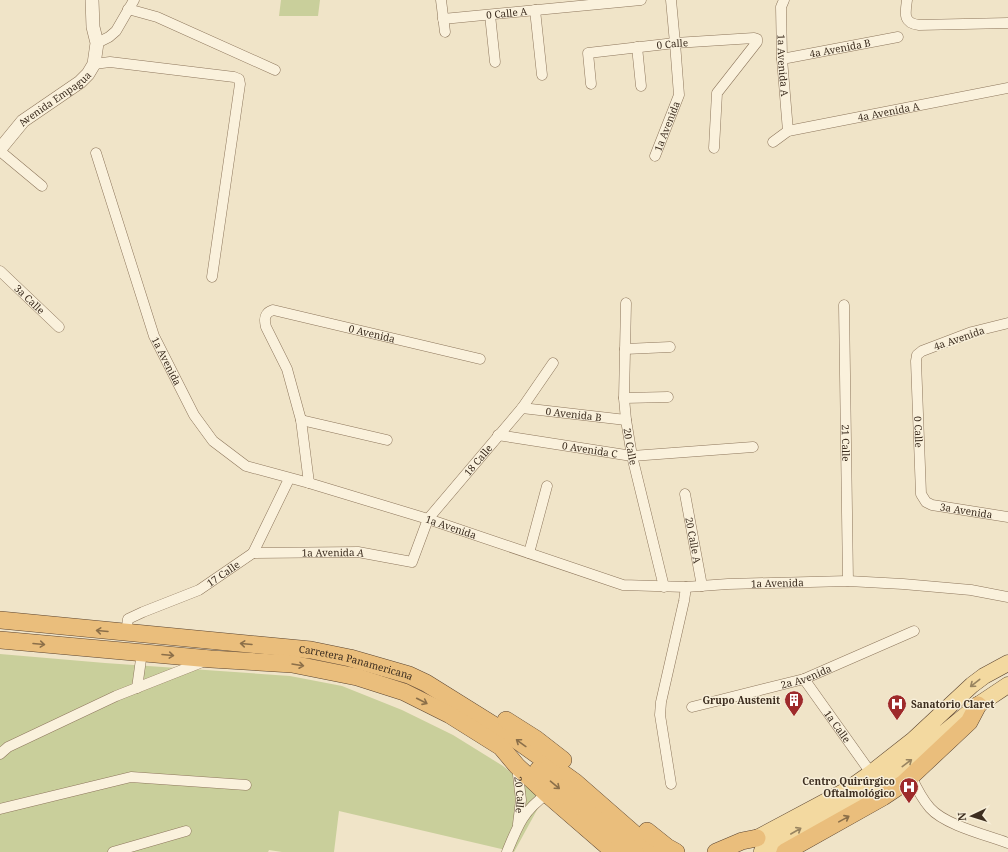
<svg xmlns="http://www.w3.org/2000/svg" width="1008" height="852" viewBox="0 0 1008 852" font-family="'Noto Serif',serif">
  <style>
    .green { fill: #c9cf9b }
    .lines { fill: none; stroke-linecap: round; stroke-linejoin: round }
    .minor-casing { stroke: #8d765c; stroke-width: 11 }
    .tertiary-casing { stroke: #8d765c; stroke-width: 14 }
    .primary-casing { stroke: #5b4430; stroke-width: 17 }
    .trunk-casing { stroke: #5b4430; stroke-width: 18 }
    .minor { stroke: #faf1dc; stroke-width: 10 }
    .tertiary { stroke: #faf1dc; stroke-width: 13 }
    .primary { stroke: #f3d9a0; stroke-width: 16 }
    .trunk { stroke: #eabe7c; stroke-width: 17 }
    .oneway { stroke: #8b6f49 }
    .oneway2 { stroke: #988460 }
    .labels { text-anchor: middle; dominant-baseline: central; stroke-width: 3; stroke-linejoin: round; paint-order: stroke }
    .street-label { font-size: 10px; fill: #3d2e20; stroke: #f7eed8 }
    .poi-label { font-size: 10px; font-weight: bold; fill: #3d2e20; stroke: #f7eed8; text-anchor: end }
  </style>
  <rect width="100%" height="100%" fill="#f0e4c8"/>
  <path class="green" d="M281 0H320L318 16H279Z
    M0 654 105 663 290 676 342 686 402 710 453 735 503 766 543 799 514 852 339 811 334 852H282L269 850 268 852H0Z"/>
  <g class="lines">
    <defs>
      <g id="minor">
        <path d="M441 0 445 32"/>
        <path id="s1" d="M784 0 781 7 782 59 788 131"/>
        <path d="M907 0C905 14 903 23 919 25L1008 23"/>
        <path d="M128 9 157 17 275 70"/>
        <path d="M535 10 542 75"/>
        <path d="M490 15 495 62"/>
        <path id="s2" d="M443 19 641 0"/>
        <path d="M97 43 109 37 116 31 134 0"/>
        <path d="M637 47 641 86"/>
        <path id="s3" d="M782 59 898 37"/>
        <path d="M94 64 110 62 234 77 239 79 240 84 212 277"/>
        <path id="s4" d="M591 84 588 53 675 43 754 38 757 39V42L717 93 714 148"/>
        <path id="s5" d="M773 142 788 131 1008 88"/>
        <path d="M0 151 42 186"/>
        <path id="s6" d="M96 153 154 336 194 415 213 441 246 466 309 483 428 519 623 585 686 587 728 584 848 581 903 584 971 590 1008 597"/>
        <path id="s7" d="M655 156 679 95 675 43 671 0"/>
        <path id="s8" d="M0 271 59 327"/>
        <path id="s9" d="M626 303 624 398 626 420 632 456 664 587"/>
        <path id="s10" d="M844 305 848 581"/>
        <path id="s11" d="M1008 323 972 332 922 351 917 355 916 361 921 494 926 502 932 505 1008 517"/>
        <path d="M625 349 670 347"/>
        <path d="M624 398 668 397"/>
        <path id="s12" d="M522 408 626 420"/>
        <path d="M301 420 387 440"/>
        <path id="s13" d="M498 435 632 456 753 447"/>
        <path id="s14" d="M309 483 301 420 287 369 266 327C264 319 264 313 273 310L480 359"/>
        <path id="s15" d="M685 494 702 586"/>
        <path id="s16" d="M253 553 358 552 412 562 428 519 522 408 553 363"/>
        <path d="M529 553 547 486"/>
        <path id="s17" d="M126 633 128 619 143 612 199 590 253 553 289 479"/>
        <path id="s18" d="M804 679 871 773"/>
        <path d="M137 688 142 652"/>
        <path id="s19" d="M692 707 804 679 914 631"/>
        <path d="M0 754 8 747 116 696 205 661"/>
        <path id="s20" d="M517 766 521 800 518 824"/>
        <path d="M911 776C916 787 922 799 930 808 945 825 986 835 1008 843"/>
        <path d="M671 784 660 715 661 702 684 601 686 587"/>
        <path d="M0 809 131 777 246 785"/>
        <path d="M113 852 186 831"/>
        <path d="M507 852C518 825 523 811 547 794"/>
      </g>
      <g id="tertiary">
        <path id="s21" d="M0 149 23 121 80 82 88 74 94 64 97 43 93 27 92 0"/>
      </g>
      <path id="primary" d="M757 838 847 790 871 773 913 740 972 685 984 676 1008 663
        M762 851 876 786 911 760 978 705 1008 685"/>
      <g id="trunk">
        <path id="s22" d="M0 620 311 650 350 658 409 675 426 683 508 734 575 782 655 852"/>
        <path d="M0 640 211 659 292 664 357 677 404 692 450 715 501 747 517 766 547 794 614 852"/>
        <path d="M506 720 536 739 563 760"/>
        <path d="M538 770 635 852"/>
        <path d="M647 831 667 847 676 852"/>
        <path d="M716 852 742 841 757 838"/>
        <path d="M785 852 883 797 904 783 969 722 978 705"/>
      </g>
    </defs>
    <use href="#minor" class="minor-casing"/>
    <use href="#tertiary" class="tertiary-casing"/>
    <use href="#primary" class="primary-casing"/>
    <use href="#trunk" class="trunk-casing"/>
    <use href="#minor" class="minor"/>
    <use href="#tertiary" class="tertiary"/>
    <use href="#primary" class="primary"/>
    <use href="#trunk" class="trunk"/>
  </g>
  <defs><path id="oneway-shaft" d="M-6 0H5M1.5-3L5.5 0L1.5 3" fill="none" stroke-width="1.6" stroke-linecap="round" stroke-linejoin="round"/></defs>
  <g class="oneway">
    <use href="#oneway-shaft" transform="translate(102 631) rotate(-175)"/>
    <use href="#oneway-shaft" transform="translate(39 644) rotate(5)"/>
    <use href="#oneway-shaft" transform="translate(246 644) rotate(-175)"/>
    <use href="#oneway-shaft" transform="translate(168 655) rotate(5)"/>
    <use href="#oneway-shaft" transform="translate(298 665) rotate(9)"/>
    <use href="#oneway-shaft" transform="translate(422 701) rotate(27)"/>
    <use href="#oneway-shaft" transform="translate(521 743) rotate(-144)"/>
    <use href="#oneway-shaft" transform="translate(555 785) rotate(40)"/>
    <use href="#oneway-shaft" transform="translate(844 819) rotate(-29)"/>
  </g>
  <g class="oneway2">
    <use href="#oneway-shaft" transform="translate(975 683) rotate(142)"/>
    <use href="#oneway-shaft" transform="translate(907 763) rotate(-37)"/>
    <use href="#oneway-shaft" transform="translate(796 831) rotate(-30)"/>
  </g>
  <defs>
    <symbol id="building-pin" viewBox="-11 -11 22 30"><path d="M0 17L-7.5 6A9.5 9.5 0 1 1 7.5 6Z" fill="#9e2a2b" stroke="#f7eed8"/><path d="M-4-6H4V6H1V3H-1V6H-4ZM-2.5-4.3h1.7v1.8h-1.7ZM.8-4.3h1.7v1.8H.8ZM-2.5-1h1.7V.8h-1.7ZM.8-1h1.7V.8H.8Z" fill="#fff"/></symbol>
    <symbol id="hospital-pin" viewBox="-11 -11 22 30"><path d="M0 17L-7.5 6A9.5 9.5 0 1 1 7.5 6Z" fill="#9e2a2b" stroke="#f7eed8"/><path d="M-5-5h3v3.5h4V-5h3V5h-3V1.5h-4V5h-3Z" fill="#fff"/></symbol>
  </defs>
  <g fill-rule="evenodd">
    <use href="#building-pin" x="783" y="689" width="22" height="30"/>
    <use href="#hospital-pin" x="886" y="693" width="22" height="30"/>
    <use href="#hospital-pin" x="898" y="776" width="22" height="30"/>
  </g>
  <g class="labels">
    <g class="street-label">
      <text stroke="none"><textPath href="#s2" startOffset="64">0 Calle A</textPath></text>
      <text stroke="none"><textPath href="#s4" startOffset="116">0 Calle</textPath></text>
      <text stroke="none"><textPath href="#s3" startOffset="59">4a Avenida B</textPath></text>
      <text stroke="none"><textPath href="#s1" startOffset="66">1a Avenida A</textPath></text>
      <text stroke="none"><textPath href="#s21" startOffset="75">Avenida Empagua</textPath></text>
      <text stroke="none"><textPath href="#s5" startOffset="121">4a Avenida A</textPath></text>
      <text stroke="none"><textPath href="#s7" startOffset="32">1a Avenida</textPath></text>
      <text stroke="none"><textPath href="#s8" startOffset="41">3a Calle</textPath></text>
      <text stroke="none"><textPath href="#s14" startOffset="286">0 Avenida</textPath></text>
      <text transform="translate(959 338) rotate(-19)">4a Avenida</text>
      <text stroke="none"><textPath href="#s6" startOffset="220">1a Avenida</textPath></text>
      <text stroke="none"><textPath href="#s12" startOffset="52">0 Avenida B</textPath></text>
      <text stroke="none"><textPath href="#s11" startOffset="174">0 Calle</textPath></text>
      <text stroke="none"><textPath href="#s10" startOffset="138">21 Calle</textPath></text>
      <text stroke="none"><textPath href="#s9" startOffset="144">20 Calle</textPath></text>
      <text stroke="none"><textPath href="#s13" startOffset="93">0 Avenida C</textPath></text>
      <text stroke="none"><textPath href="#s16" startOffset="283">18 Calle</textPath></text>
      <text stroke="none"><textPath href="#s11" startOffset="287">3a Avenida</textPath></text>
      <text stroke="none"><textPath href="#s6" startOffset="568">1a Avenida</textPath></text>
      <text stroke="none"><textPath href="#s15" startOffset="47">20 Calle A</textPath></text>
      <text stroke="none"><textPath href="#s16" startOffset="80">1a Avenida A</textPath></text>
      <text stroke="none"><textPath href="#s17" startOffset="120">17 Calle</textPath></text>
      <text stroke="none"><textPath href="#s6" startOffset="904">1a Avenida</textPath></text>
      <text stroke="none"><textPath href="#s22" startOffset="359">Carretera Panamericana</textPath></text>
      <text stroke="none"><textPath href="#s19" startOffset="118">2a Avenida</textPath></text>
      <text stroke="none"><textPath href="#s18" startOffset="58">1a Calle</textPath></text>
      <text stroke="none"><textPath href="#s20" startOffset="29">20 Calle</textPath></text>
    </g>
    <g class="poi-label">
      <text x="780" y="700">Grupo Austenit</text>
      <text x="911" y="704" text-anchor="start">Sanatorio Claret</text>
      <text x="895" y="781">Centro Quirúrgico<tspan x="895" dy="12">Oftalmológico</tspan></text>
    </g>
  </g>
  <g transform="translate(972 816) rotate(266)" stroke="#f7eed8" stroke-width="3" paint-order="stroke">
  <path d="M0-3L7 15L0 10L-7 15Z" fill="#3d2e20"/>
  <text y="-6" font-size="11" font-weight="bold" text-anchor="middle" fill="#3d2e20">N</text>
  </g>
</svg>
